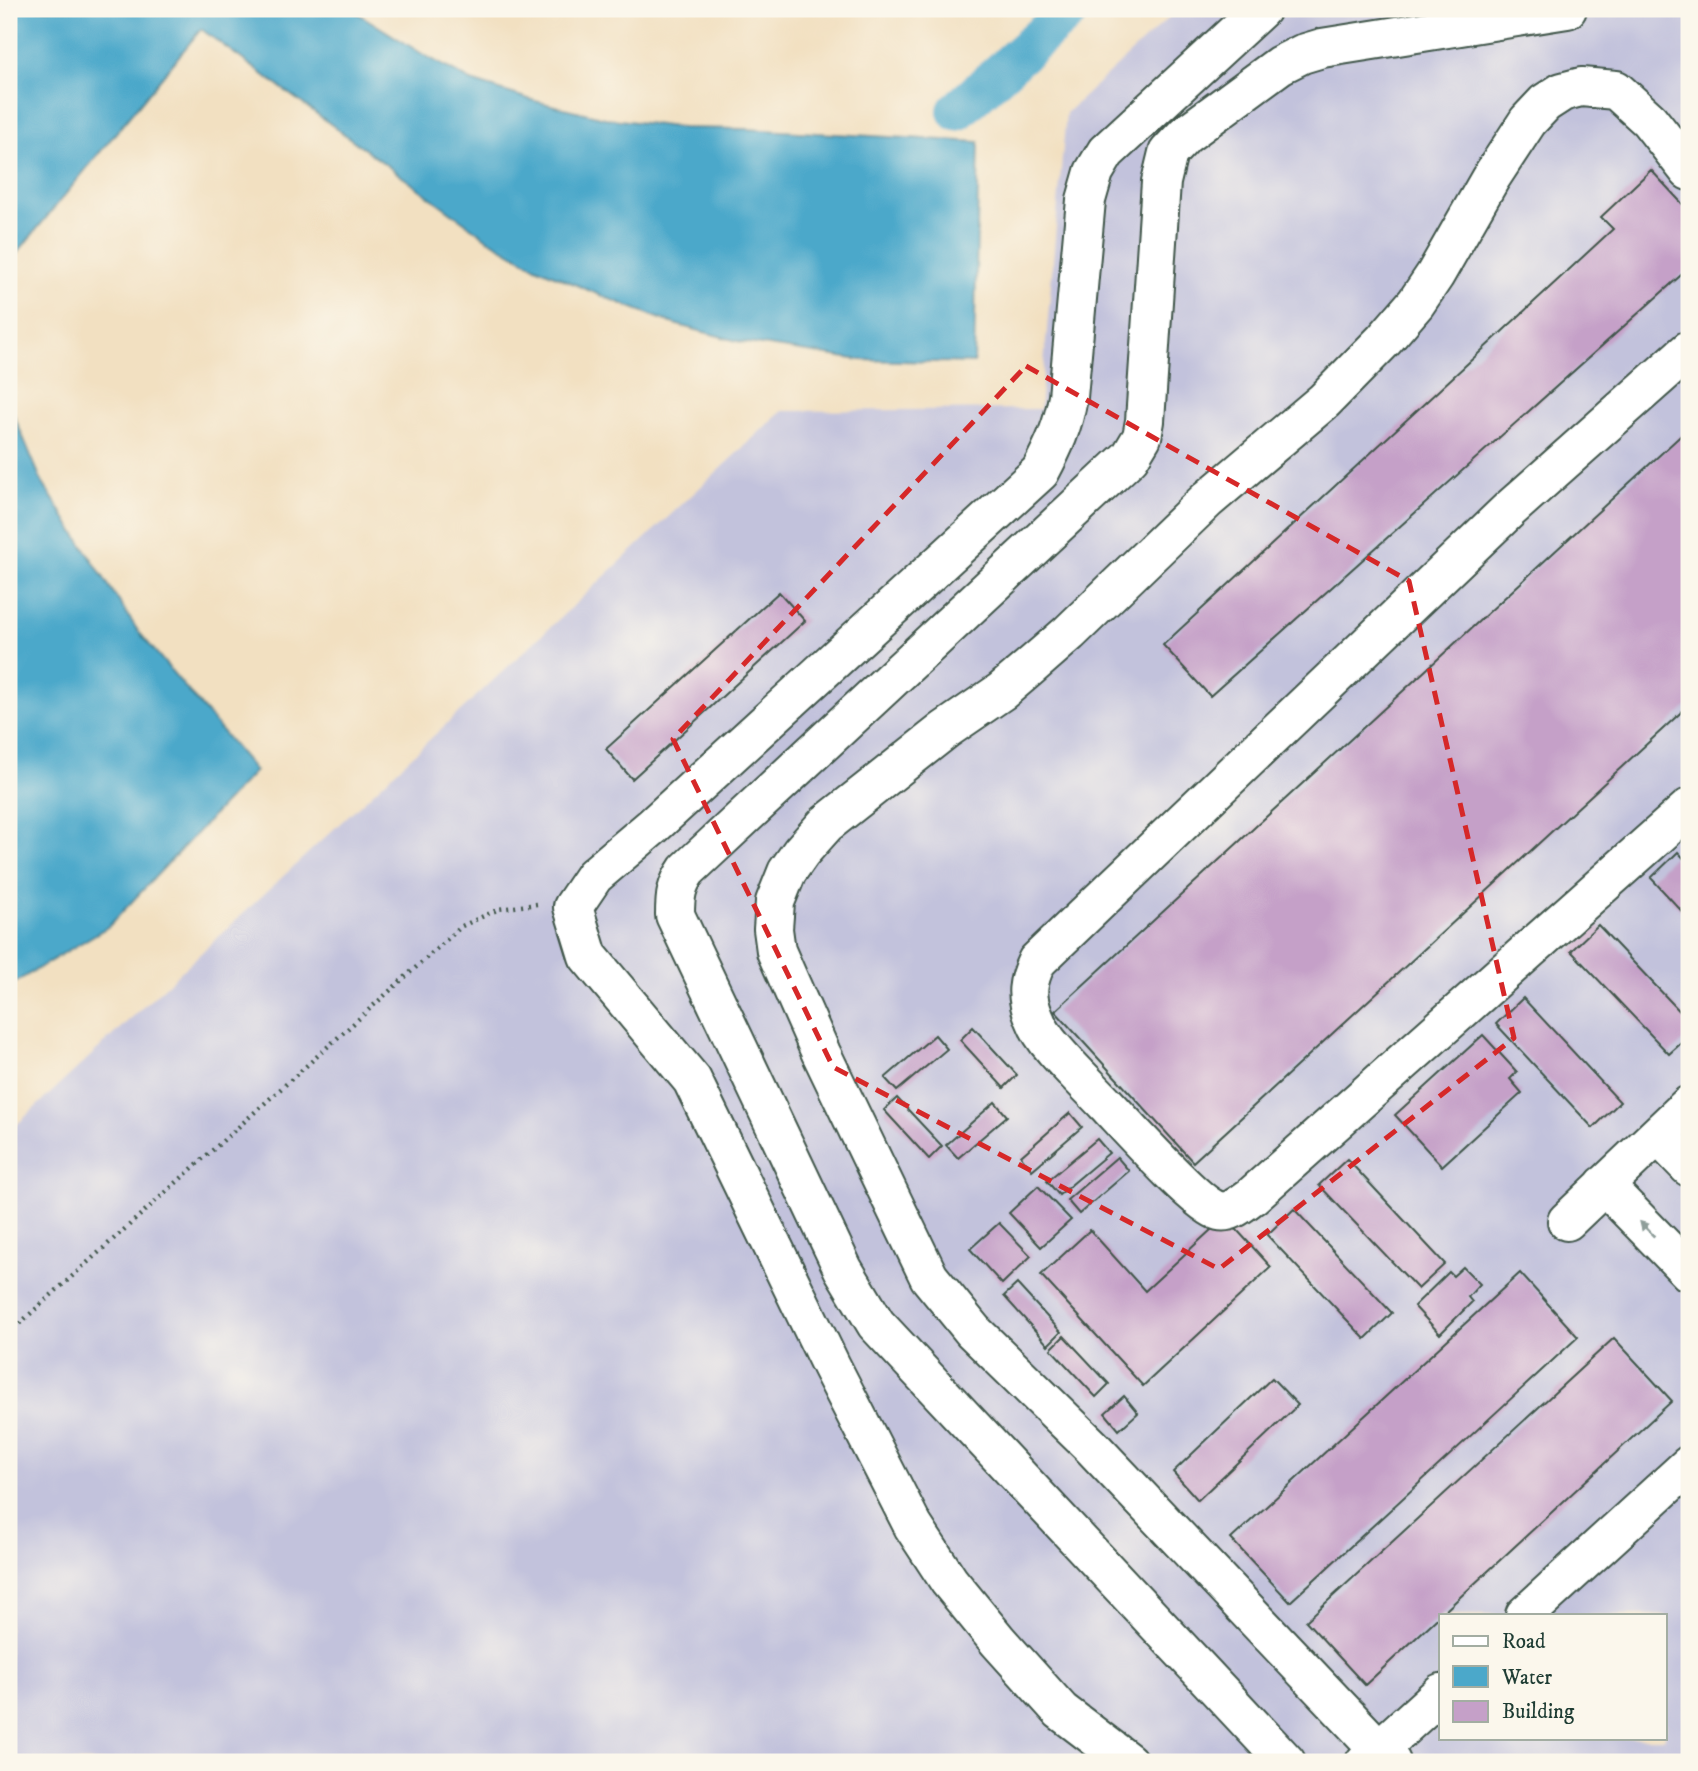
<svg xmlns="http://www.w3.org/2000/svg" width="1698" height="1771" viewBox="0 0 1698 1771" font-family="'IM FELL DW Pica',serif">
  <style>
    .industrial { fill: #c2c2dc; fill-rule: evenodd }
    .water { fill: #4ba8ca; stroke: #35727f; stroke-width: 2 }
    .lines { fill: none; stroke-linecap: round; stroke-linejoin: round }
    .canal { stroke: #4ba8ca; stroke-width: 40 }
    .building { fill: #c5a0c8 }
    .minor-casing { stroke: #3f5549; stroke-width: 42 }
    .path { stroke: #3f5549; stroke-width: 4.5; stroke-dasharray: 2 5; stroke-linecap: butt }
    .minor { stroke: #fff; stroke-width: 38 }
    .oneway { fill: #8f9e9a }
    .marked { fill: none; stroke: #d62828; stroke-width: 5; stroke-dasharray: 14 9; stroke-linejoin: round }
  </style>
  <rect width="100%" height="100%" fill="#fbf7ec"/>
  <filter id="ink" filterUnits="userSpaceOnUse"><feTurbulence type="fractalNoise" baseFrequency=".0143" numOctaves="2"/><feDisplacementMap in="SourceGraphic" scale="14" xChannelSelector="R" yChannelSelector="G"/><feConvolveMatrix kernelMatrix="1 2 1 2 8 2 1 2 1" color-interpolation-filters="sRGB"/></filter>
  <filter id="wash" filterUnits="userSpaceOnUse"><feTurbulence type="fractalNoise" baseFrequency=".00686" numOctaves="4" result="noise"/><feDisplacementMap in="SourceGraphic" scale="28" xChannelSelector="R" yChannelSelector="G"/><feGaussianBlur stdDeviation="1.57" result="paint"/><feColorMatrix in="noise" values="0 0 0 0 0 0 0 0 0 0 0 0 0 0 0 0 0 1.4 0 .05"/><feComposite in="paint" operator="in"/></filter>
  <g filter="url(#wash)">
    <rect width="100%" height="100%" fill="#f2e0c1"/>
    <path class="industrial" d="M1178 9H1689V1762H9V1132L782 411 1040 409 1066 113ZM1441 1615H1665V1738H1441Z"/>
    <path class="water" d="M9 9H351L424 55 471 81 535 101 605 118 683 128 745 129 979 142 974 363 860 360 741 342 674 324 602 296 536 267 486 238 201 29 9 263Z
      M9 404 42 482 138 631 255 771 109 926 9 986Z"/>
    <g class="lines">
      <path class="canal" d="M957 111 1071 9"/>
    </g>
    <g id="blocks">
      <path class="building" d="M1651 170 1689 211V268L1210 696 1163 645 1613 229 1601 217Z
        M1689 428V705L1193 1162 1055 1011Z
        M779 592 805 621 632 779 606 749Z
        M1678 852 1689 864V919L1651 878Z
        M1598 925 1689 1021V1036L1669 1054 1571 951Z
        M1523 998 1620 1102 1593 1128 1496 1024Z
        M973 1027 1017 1075 1004 1088 960 1040Z
        M935 1035 947 1049 897 1091 885 1078Z
        M1483 1035 1517 1072 1510 1079 1522 1093 1442 1166 1395 1115Z
        M897 1098 942 1146 929 1159 884 1110Z
        M995 1102 1007 1116 958 1158 946 1145Z
        M1070 1113 1082 1127 1032 1170 1021 1156Z
        M1097 1139 1109 1153 1059 1195 1047 1181Z
        M1117 1157 1129 1171 1079 1214 1067 1200Z
        M1347 1159 1445 1264 1418 1289 1319 1185Z
        M1038 1186 1071 1220 1041 1247 1009 1213Z
        M1294 1209 1392 1313 1365 1339 1267 1235Z
        M1225 1217 1271 1267 1143 1386 1041 1275 1090 1230 1145 1291Z
        M999 1223 1031 1256 1002 1284 970 1249Z
        M1463 1267 1480 1284 1468 1297 1472 1302 1440 1334 1414 1306 1449 1272 1453 1276Z
        M1520 1273 1578 1337 1290 1602 1231 1539Z
        M1017 1284 1061 1332 1048 1345 1004 1296Z
        M1064 1336 1109 1384 1096 1397 1051 1349Z
        M1614 1338 1672 1401 1365 1685 1306 1621Z
        M1272 1378 1298 1405 1198 1500 1173 1472Z
        M1124 1396 1138 1413 1119 1430 1105 1413Z"/>
    </g>
  </g>
  <g filter="url(#ink)">
    <use href="#blocks" fill-opacity="0" stroke="#3f5549" stroke-width="2"/>
    <g class="lines">
      <defs>
        <path id="minor" d="M1689 350 1510 509 1037 961C1027 982 1025 995 1034 1017 1038 1028 1046 1040 1054 1049 1070 1068 1089 1086 1106 1104 1125 1124 1198 1206 1219 1211 1231 1214 1243 1202 1252 1196L1689 808
          M1658 1135 1689 1167
          M1604 1185 1689 1272
          M1567 1221 1689 1105
          M1525 1615 1689 1465
          M1128 1762 1061 1711 998 1641 949 1581 913 1526 831 1366 692 1080 588 956 573 907 594 876 653 826 1040 472C1054 446 1063 426 1068 397L1086 200 1094 172 1106 152 1261 9
          M1286 1762 876 1324 843 1269 675 915C675 896 676 886 687 870L1130 457 1142 437 1145 421 1161 182 1168 153 1185 135 1280 65 1302 54 1322 48 1567 9
          M1365 1762 1441 1693
          M1391 1762 1091 1446 973 1331 929 1277 821 1053 776 951 773 929 775 902 787 872 801 852 826 824 945 730 1002 691 1030 667 1069 633 1207 500 1324 401 1384 340 1416 303 1435 275 1490 179 1528 121 1545 103 1562 92 1581 87 1616 90 1649 120 1689 171"/>
      </defs>
      <use href="#minor" class="minor-casing"/>
      <path class="path" d="M9 1333 462 926 499 909 537 904"/>
      <use href="#minor" class="minor"/>
    </g>
    <defs><path id="oneway-solid" d="M-6-.8H1V-3.2L6.5 0L1 3.2V.8H-6Z" transform="scale(1.75)"/></defs>
    <use class="oneway" href="#oneway-solid" transform="translate(1647 1229) rotate(-134)"/>
  </g>
  <path class="marked" d="M1026 366 1409 581 1514 1038 1219 1269 833 1067 673 739Z"/>
  <rect width="1698" height="1771" fill="none" stroke="#fbf7ec" stroke-width="35"/>
  <rect x="1439" y="1614" width="228" height="126" fill="#fbf7ec" stroke="#a3ada2" stroke-width="2"/>
  <rect x="1453" y="1636" width="35" height="10" fill="#ffffff" stroke="#a3ada2" stroke-width="2"/>
  <text x="1502" y="1648" font-size="21" fill="#1f3d34">Road</text>
  <rect x="1453" y="1666" width="35" height="21" fill="#4ba8ca" stroke="#a3ada2" stroke-width="2"/>
  <text x="1502" y="1684" font-size="21" fill="#1f3d34">Water</text>
  <rect x="1453" y="1701" width="35" height="21" fill="#c5a0c8" stroke="#a3ada2" stroke-width="2"/>
  <text x="1502" y="1718" font-size="21" fill="#1f3d34">Building</text>
</svg>
